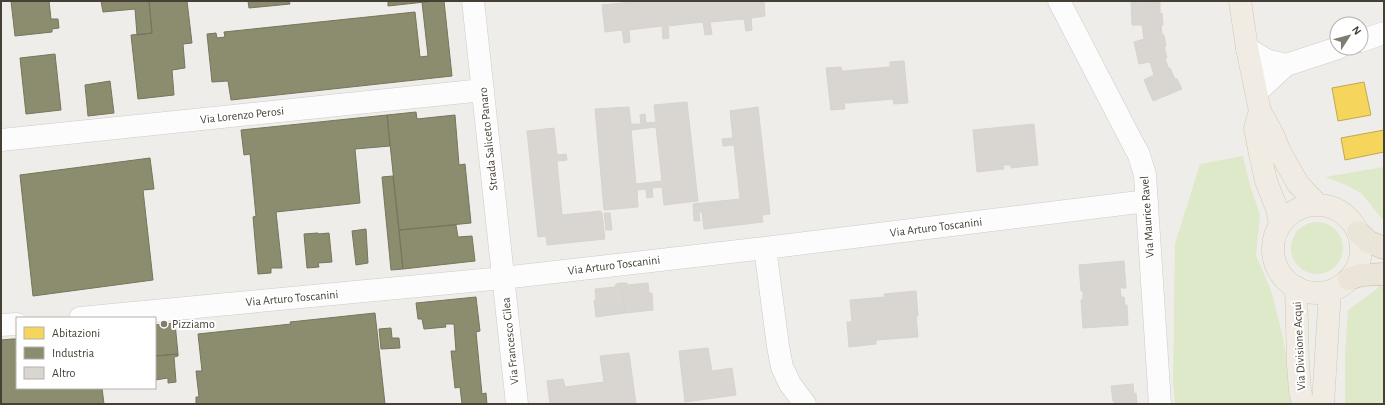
<svg xmlns="http://www.w3.org/2000/svg" width="1385" height="405" viewBox="0 0 1385 405" font-family="'Alegreya Sans',sans-serif">
  <style>
    .green { fill: #dde9c9 }
    .homes { fill: #f6d55c; stroke: #c1a850 }
    .industry { fill: #8c8c6e; stroke: #77755d }
    .building { fill: #d9d6d1; stroke: #d7d4cf; fill-rule: evenodd }
    .lines { fill: none; stroke-linecap: round; stroke-linejoin: round }
    .minor-casing { stroke: #cdcbc7; stroke-width: 23 }
    .major-casing { stroke: #d1c9b6; stroke-width: 23 }
    .highway-casing { stroke: #c6b9a5; stroke-width: 23 }
    .minor { stroke: #fdfcfc; stroke-width: 22 }
    .major { stroke: #f1ece3; stroke-width: 22 }
    .highway { stroke: #ebe4d9; stroke-width: 22 }
    .poi-dot { fill: #807c74; stroke: #fff; stroke-width: 1.5 }
    .labels { text-anchor: middle; dominant-baseline: central; stroke-width: 4; stroke-linejoin: round; paint-order: stroke }
    .street-label { font-size: 12px; fill: #453f35; stroke: #fff }
    .poi-label { font-size: 12px; fill: #453f35; stroke: #fff; text-anchor: start }
  </style>
  <rect width="100%" height="100%" fill="#efede9"/>
  <path class="green" d="M1243 156 1250 185 1260 215 1256 255 1272 293 1283 338 1294 404H1175L1173 383 1175 244 1200 164Z
    M1384 167V221L1361 193 1344 184 1325 177Z
    M1291 248a26 26 0 1 1 52 0a26 26 0 1 1-52 0Z
    M1380 280H1384V404H1345V354L1348 310 1377 289Z"/>
  <path class="homes" d="M1364 82 1371 115 1338 121 1332 88Z
    M1384 130V152L1345 160 1341 138Z"/>
  <path class="industry" d="M11 1H49L51 19H58L59 28 52 29V32L15 36Z
    M101 1H149L152 33 137 35 135 9 103 12Z
    M149 1H187L192 43 183 44 185 68 172 70 174 95 138 99 131 35 152 33Z
    M248 1H289L290 4 249 8Z
    M388 1H434L388 6Z
    M434 1H444L452 76 231 100 228 81 212 82 207 34 216 33 217 38 225 37 224 32 415 12 420 57 428 56 422 2Z
    M55 54 61 110 26 114 20 58Z
    M110 81 114 113 88 116 85 85Z
    M416 112 417 119 455 115 459 165 465 164 471 223 399 230 387 115Z
    M387 115 390 146 355 149 360 203 276 212 282 268H271V273L258 274 253 217 256 216 250 154 244 155 241 130Z
    M150 158 154 189 143 190 153 280 33 296 20 175Z
    M393 176 403 269 391 270 382 177Z
    M456 225 458 237 472 236 475 261 403 269 399 230Z
    M366 229 368 263 356 265 352 231Z
    M318 233V234L329 233 332 262 318 263 319 267 307 268 304 234Z
    M476 297 480 331 476 332 482 394 486 393 487 404H462L460 387 455 388 451 351H456L454 324H445L446 327 424 329 422 319H418L416 303Z
    M375 313 385 404H196V397H199L196 371H202L198 334 291 324 290 322Z
    M175 323 178 354 155 356V325Z
    M391 328 392 338H399L400 348 381 349 379 329Z
    M12 339H17V388H102L104 404H1V340Z
    M178 354V356L174 357 176 382 168 383V378L155 380V356Z"/>
  <path class="building" d="M643 1H764L765 16 751 18 752 30 746 31 744 19 710 22 712 34 705 35 703 22 668 26 669 38 663 39 662 26 629 30 630 42 624 43 622 30 605 32 602 5Z
    M1142 1 1160 2V14L1162 13 1163 25H1161L1162 35H1164L1166 46H1164L1167 58 1165 59 1169 69 1170 68 1175 79H1177L1182 89 1153 101 1144 80 1154 75 1150 62 1139 64 1134 42 1144 39 1142 25H1132L1131 2Z
    M904 61 908 103 894 104 893 99 847 103H844L845 109 831 110 826 68 841 67 842 71H844L890 67V62Z
    M687 102 698 201 664 205 662 187 652 188 653 197 647 198 646 189 637 190 638 207 604 210 595 109 629 107 631 124H641L640 115 645 114 646 123 656 122 654 105ZM656 127 662 181 636 184 631 130Z
    M758 107 770 214 762 215 763 222 704 229 702 212H699L700 221H694L693 204 699 203 701 204V203L740 199 734 145 723 146 722 139 733 138 730 111Z
    M1034 124 1038 165 1011 168V165H1003L1004 169 977 172 973 130Z
    M554 128 557 155 566 154 567 160 557 161 562 215 601 211 602 214 605 239 547 245 546 236 538 237 527 131Z
    M604 213H610L612 230H606Z
    M1124 261 1126 288H1120L1121 297H1124L1125 305H1127L1128 325 1083 328 1081 300 1083 299V291H1081L1079 265Z
    M621 283 625 313 596 317 594 300H596L595 289 615 287 616 284Z
    M621 283H627V285L648 283 649 293H652L653 310 625 313Z
    M916 291 918 316H916L918 337 876 340V344L849 347 847 322H852L850 300 885 297 884 294Z
    M708 348 712 371 732 368 736 395 685 402 679 351Z
    M629 353 636 404H550L547 381 563 379 565 387 604 382 600 356Z
    M1133 384 1134 394 1136 393 1137 404H1114V401H1113L1111 386Z"/>
  <g class="lines">
    <defs>
      <path id="minor" d="M473 1 517 404
        M1059 1 1131 140 1139 155 1145 175 1160 404
        M1361 41 1384 33
        M1247 48 1266 60 1286 65
        M1257 94 1260 89 1286 65 1338 48
        M1 140 483 90
        M765 248 778 346 782 367 790 384 805 404
        M80 318 503 278 765 248 1147 201
        M1 325 17 324"/>
      <path id="major" d="M1240 1 1247 48 1260 111 1273 135 1280 152 1298 184 1318 205
        M1260 111 1255 128 1260 154 1266 181 1277 209 1280 224
        M1273 249a44 44 0 1 1 88 0a44 44 0 1 1-88 0Z
        M1296 287 1298 364 1300 391 1303 404
        M1323 404 1330 291"/>
      <path id="highway" d="M1358 232 1369 242 1384 248
        M1349 279 1361 275 1384 274"/>
    </defs>
    <use href="#minor" class="minor-casing"/>
    <use href="#major" class="major-casing"/>
    <use href="#highway" class="highway-casing"/>
    <use href="#minor" class="minor"/>
    <use href="#major" class="major"/>
    <use href="#highway" class="highway"/>
  </g>
  <circle class="poi-dot" cx="164" cy="324" r="4"/>
  <g class="labels">
    <g class="street-label">
      <text transform="translate(242 115) rotate(-6)">Via Lorenzo Perosi</text>
      <text transform="translate(488 139) rotate(-96)">Strada Saliceto Panaro</text>
      <text transform="translate(1147 217) rotate(-94)">Via Maurice Ravel</text>
      <text transform="translate(936 227) rotate(-7)">Via Arturo Toscanini</text>
      <text transform="translate(614 265) rotate(-7)">Via Arturo Toscanini</text>
      <text transform="translate(292 298) rotate(-5)">Via Arturo Toscanini</text>
      <text transform="translate(510 341) rotate(-96)">Via Francesco Cilea</text>
      <text transform="translate(1299 346) rotate(-93)">Via Divisione Acqui</text>
    </g>
    <g class="poi-label">
      <text x="172" y="324">Pizziamo</text>
    </g>
  </g>
  <rect width="1385" height="405" fill="none" stroke="#453f35" stroke-width="4"/>
  <rect x="16" y="317" width="140" height="72" fill="#ffffff" stroke="#b5b2ae"/>
  <rect x="24" y="327" width="20" height="12" fill="#f6d55c" stroke="#b5b2ae"/>
  <text x="52" y="337" font-size="12" fill="#453f35">Abitazioni</text>
  <rect x="24" y="347" width="20" height="12" fill="#8c8c6e" stroke="#b5b2ae"/>
  <text x="52" y="357" font-size="12" fill="#453f35">Industria</text>
  <rect x="24" y="367" width="20" height="12" fill="#d9d6d1" stroke="#b5b2ae"/>
  <text x="52" y="377" font-size="12" fill="#453f35">Altro</text>
  <g transform="translate(1349 36) rotate(54)"><circle r="19" fill="#ffffff" stroke="#b5b2ae"/>
  <path d="M0-3L7 15L0 10L-7 15Z" fill="#807c74"/>
  <text y="-6" font-size="11" font-weight="bold" text-anchor="middle" fill="#453f35">N</text>
  </g>
</svg>
